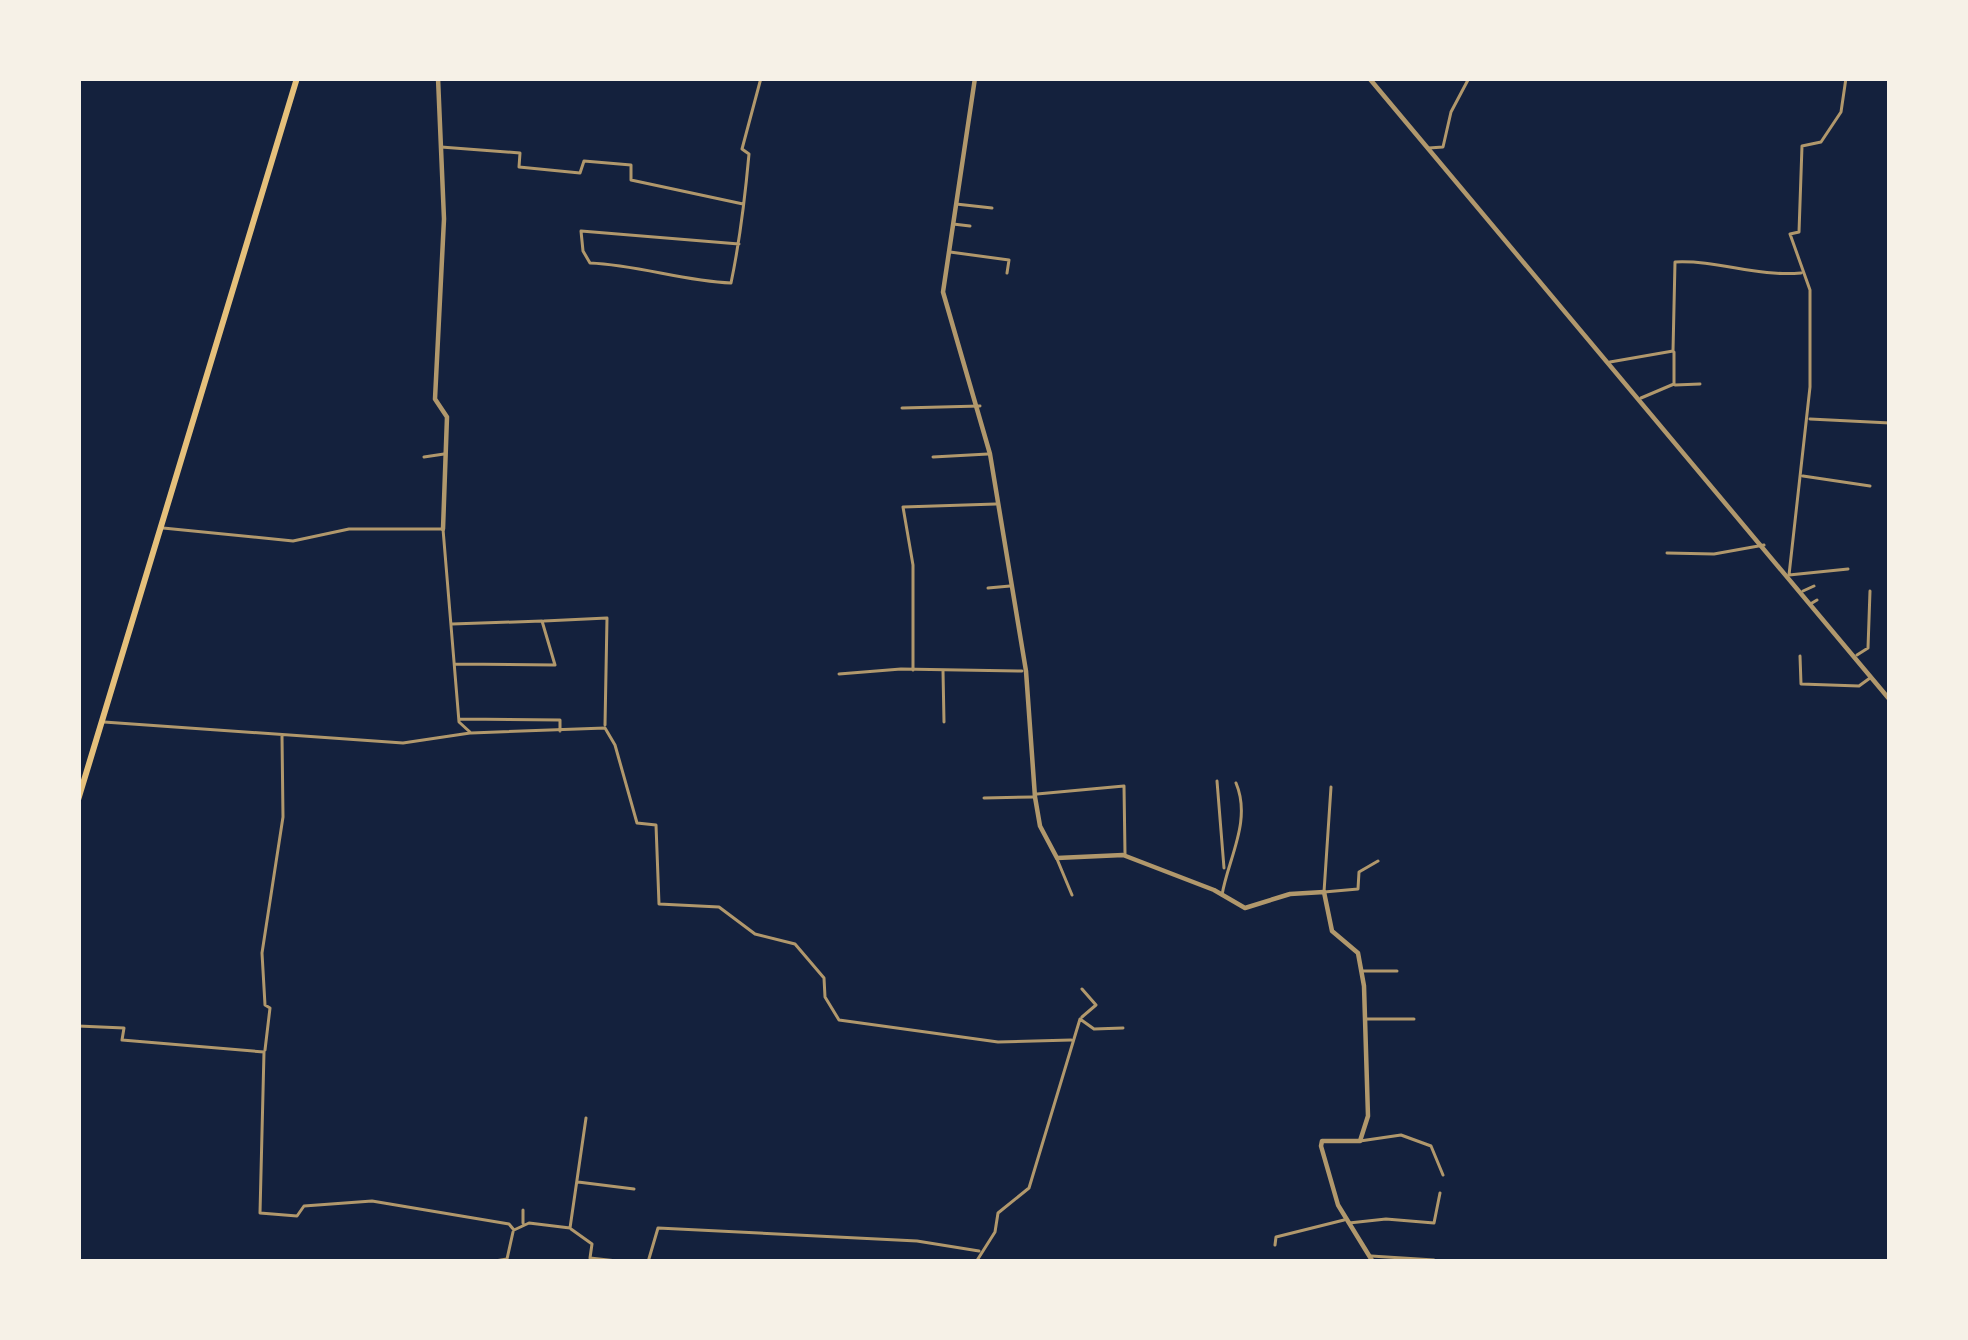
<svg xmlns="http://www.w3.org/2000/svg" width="1968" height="1340" viewBox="0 0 1968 1340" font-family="'Work Sans',sans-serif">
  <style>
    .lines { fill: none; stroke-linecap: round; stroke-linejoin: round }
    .minor { stroke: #b1986c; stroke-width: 3 }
    .tertiary { stroke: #b1986c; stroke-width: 4.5 }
    .trunk { stroke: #e5c07b; stroke-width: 6 }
  </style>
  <rect width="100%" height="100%" fill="#14213d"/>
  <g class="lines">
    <path class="minor" d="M1846 78 1841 112 1821 142 1802 146 1799 232 1790 234 1810 290V387L1789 575 1848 569
      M441 147 520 153 519 167 580 173 584 161 631 165V180L743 204
      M1429 148 1443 147 1451 112 1469 78
      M956 204 992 208
      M953 224 970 226
      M739 244 581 231 583 251 590 263C639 265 682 281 731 283 740 240 745 198 749 154L742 149 761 78
      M950 252 1009 260 1007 273
      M1610 362 1673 351 1675 262C1719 260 1756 277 1801 273
      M1675 385 1700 384
      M1641 398 1674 384V352
      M902 408 980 406
      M1810 419 1890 423
      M424 457 444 454
      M933 457 988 454
      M1803 476 1870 486
      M163 528 293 541 349 529H443L459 722 471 733 605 728 615 745 637 823 656 825 659 904 719 907 755 934 795 944 824 978 825 997 839 1020 998 1042 1071 1040
      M1667 553 1714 554 1764 545
      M988 588 1010 586
      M1803 591 1814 586
      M1812 603 1817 600
      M544 621 607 618 605 725
      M452 624 542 621 555 665 455 664
      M1857 655 1868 648 1870 591
      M1800 656 1801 684 1859 686 1870 678
      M913 670V565L903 507 996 504
      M943 671 944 722
      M839 674 901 669 1022 671
      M460 719 560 720V731
      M104 722 403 743 470 733
      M1217 781 1224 868
      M1331 787 1324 892 1358 889 1359 872 1378 861
      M1037 794 1124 786 1125 854
      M984 798 1033 797
      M1057 859 1072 895
      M1222 895C1228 859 1252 821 1236 783
      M1363 971H1397
      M1082 1017 1096 1005 1082 989
      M1366 1019H1414
      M78 1026 124 1028 122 1040 264 1052 260 1213 297 1216 304 1206 372 1201 509 1224 514 1230 529 1223 570 1228 586 1118
      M265 1050 270 1008 265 1005 262 953 283 817 282 736
      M1360 1141 1401 1135 1431 1146 1443 1175
      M578 1182 634 1189
      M523 1210V1223
      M1349 1223 1386 1219 1434 1223 1440 1193
      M571 1229 592 1244 590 1258 617 1261
      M1275 1245 1276 1237 1344 1220
      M1890 1255V1259
      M1371 1256 1434 1260
      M489 1262 507 1259 513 1232
      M648 1262 658 1228 917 1241 979 1251
      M976 1262 995 1232 998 1213 1029 1188 1080 1019 1094 1029 1123 1028"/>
    <path class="tertiary" d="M438 78 444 219 435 399 447 417 443 529
      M975 78 943 292 990 454 1026 671 1035 797 1040 826 1057 858 1123 855 1214 890 1245 908 1290 894 1324 892 1332 931 1358 953 1364 986 1368 1116 1360 1141H1322L1321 1146 1338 1205 1373 1262
      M1369 78 1890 700"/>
    <path class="trunk" d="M78 800 297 78"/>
  </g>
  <rect width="1968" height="1340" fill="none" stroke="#f6f1e7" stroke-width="162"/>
</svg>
